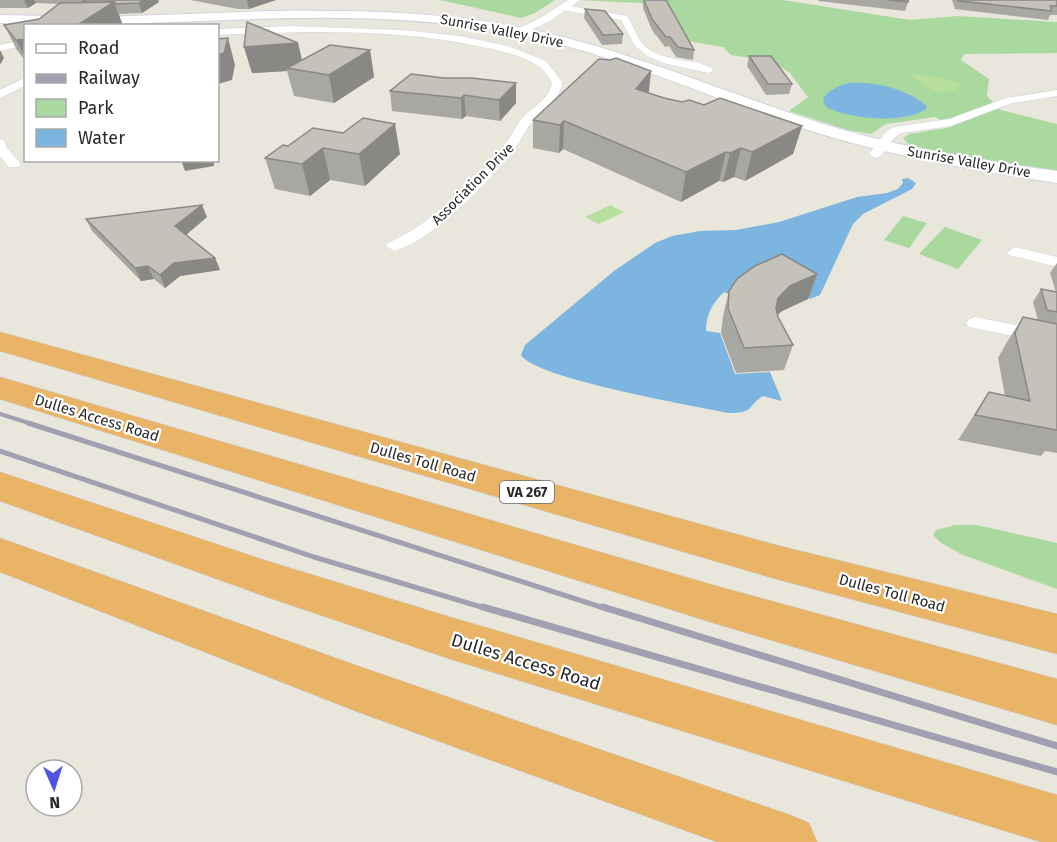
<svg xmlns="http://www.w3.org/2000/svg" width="1057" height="842" viewBox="0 0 1057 842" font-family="'Fira Sans',sans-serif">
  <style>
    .green { fill: #aad99f }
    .pitch { fill: #b8df9c }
    .water { fill: #7cb5df }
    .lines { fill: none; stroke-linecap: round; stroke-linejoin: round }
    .minor-casing { stroke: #d2d2e0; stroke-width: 1 }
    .tertiary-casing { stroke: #d2d2e0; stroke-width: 1 }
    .secondary-casing { stroke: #d2d2e0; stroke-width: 2 }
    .motorway-casing { stroke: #c7c7c7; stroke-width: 1 }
    .minor { fill: #fff; fill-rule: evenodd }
    .tertiary { fill: #fff; fill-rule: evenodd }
    .secondary { fill: #fff; fill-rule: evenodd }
    .motorway { fill: #eab467; fill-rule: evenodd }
    .rail-far2 { stroke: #a0a0b1; stroke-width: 4 }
    .rail-far1 { stroke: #a0a0b1; stroke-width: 5 }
    .rail { stroke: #a0a0b1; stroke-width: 7 }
    .wall { fill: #a9a7a2 }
    .shaded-wall { fill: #8a8884 }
    .building { fill: #c5c2bc; stroke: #8a8884; stroke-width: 1.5 }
    .labels { text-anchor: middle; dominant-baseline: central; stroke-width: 4.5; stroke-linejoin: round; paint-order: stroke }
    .far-street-label { font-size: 14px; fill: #292929; stroke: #fff }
    .shield { fill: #fff; stroke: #696969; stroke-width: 1.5 }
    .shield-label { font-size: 14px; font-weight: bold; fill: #292929 }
    .street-label { font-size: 15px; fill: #292929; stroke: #fff }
    .near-street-label { font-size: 18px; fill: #292929; stroke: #fff }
  </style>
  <rect width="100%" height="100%" fill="#e9e6dc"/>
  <path class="green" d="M440 0H555L535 13 521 18Z
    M576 0H783L910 20 958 16 1057 22V53L964 54 961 60 989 79 987 96 1001 110 1057 124V171L989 162 909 145 903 138 909 134 952 127 935 117 886 124 871 134 847 130 789 111 808 97 789 72 769 61 731 55 723 47 654 35 651 25 670 23 671 8 640 3Z
    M903 216 927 223 909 248 884 240Z
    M945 227 982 240 958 269 919 254Z
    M977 525 1057 543V589L963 555 941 543 933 535 936 530 955 525Z"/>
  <path class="pitch" d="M919 74 956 82 961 86C944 98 926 89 912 76Z
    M610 205 624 212 599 224 585 217Z"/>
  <path class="water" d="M850 83C875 81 906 89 926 105L927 108C908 125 845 119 825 106L823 98C831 89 839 85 850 83Z
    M908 178 916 183 912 189 863 214 853 224 820 295 810 299 795 289 735 297 724 292C712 303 706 315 706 331L720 333 735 374 770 372 782 401 763 396C746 407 755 413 728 413 695 406 533 378 521 355L525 345 614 271 655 243 672 236 700 231 736 230 779 222 857 197 887 193 898 189 903 183 902 179Z"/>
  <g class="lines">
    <defs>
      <path id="minor" d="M565 5 627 16C634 26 637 40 647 48 667 63 699 58 714 70L709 73 667 64 649 57 635 46 621 20 562 10 561 8Z
        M290 26 403 30 460 36 508 46 546 61 562 82C561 102 541 110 530 125 524 132 521 141 515 148 492 180 432 241 394 251L386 246 388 243C431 224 476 181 505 144 512 136 516 125 523 117 534 106 550 99 552 82 548 77 543 68 537 65 519 54 497 50 477 46 392 28 303 31 218 35V29Z
        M26 39V45L0 51V45Z
        M26 77V85L0 98V90Z
        M1057 90V96L1012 103 951 126 901 133 894 138 880 157 875 158 869 154 886 132 894 127 949 119 1006 98Z
        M0 139 4 140 7 148 21 164 19 167H9L0 156Z
        M1015 247 1057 257V267L1009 255 1007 252Z
        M975 317 1057 333V345L969 327 966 323 969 319Z"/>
      <path id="tertiary" d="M568 0H580L550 21 514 38 510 39 504 36 542 17Z"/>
      <path id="secondary" d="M270 11C353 10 437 11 519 27 621 47 718 90 817 122 895 147 976 160 1057 171V183C973 170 889 156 808 130 712 99 619 55 520 35 388 8 253 20 119 24 80 25 40 24 0 23V15L104 17Z"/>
      <path id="motorway" d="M0 332 776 545 1057 614V654L776 579 0 351Z
        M0 377 720 587 1057 679V725L720 625 0 399Z
        M0 472 264 560 450 617 1057 795V842H1041L450 659 264 596 0 501Z
        M0 538 358 666 790 815 809 823 817 842H717L358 712 0 572Z"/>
    </defs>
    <use href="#minor" class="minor-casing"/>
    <use href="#tertiary" class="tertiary-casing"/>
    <use href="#secondary" class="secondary-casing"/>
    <use href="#motorway" class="motorway-casing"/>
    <use href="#minor" class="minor"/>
    <use href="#tertiary" class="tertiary"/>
    <use href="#secondary" class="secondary"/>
    <use href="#motorway" class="motorway"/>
    <path class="rail-far2" d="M0 414 32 424"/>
    <path class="rail-far1" d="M28 423 607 609
      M0 451 314 557 488 609"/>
    <path class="rail" d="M483 607 1057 772
      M603 607 1057 746"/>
  </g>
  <path class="wall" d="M0 0H158L159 2 142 13 119 14 123 26H26V62L17 50 4 25 39 19 58 4 36 3 28 8H0Z
    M190 0H276L249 9H238Z
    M643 0 694 50 693 60 676 57 669 46 665 47 651 28 643 8Z
    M819 0H908V2L905 11 818 1Z
    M952 0H1057V15H1050L1048 20 955 9Z
    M585 9 623 34 622 44 602 45 584 18Z
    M298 43 302 60 370 50 374 77 334 103 294 96 287 71 252 73 244 47Z
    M749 56 792 84 789 94 766 95 747 66Z
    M651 71 649 93 664 98 682 102 704 105 802 126 793 154 745 181 734 177 723 182 719 181 681 202 563 149 559 153 533 148V120Z
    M444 78 516 83V103L500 121 466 116 462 119 392 111 390 91Z
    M283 145 400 154 365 186 330 180 310 196 275 189 265 158Z
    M207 217 186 235 215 258 220 270 180 276 165 288 154 279 141 281 92 231 86 219Z
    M1057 263V453L1045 451 1041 456 958 440 989 392 1005 396 998 358 1007 342 1023 317 1038 320 1033 302 1041 289 1056 292 1050 273Z
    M817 274 808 299 782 311 777 315 793 345 784 370 736 373 721 333 723 316 729 291Z"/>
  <path class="shaded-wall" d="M24 0H34L36 3 28 8Z
    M144 0H158L159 2 142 13 139 3Z
    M247 0H276L249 9Z
    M114 2 123 26H76Z
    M228 38 235 65 232 80 218 84V55Z
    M26 39V59L16 40Z
    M298 43 304 70 287 68V71L252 73 244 47Z
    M0 50 4 58 0 65Z
    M370 50 374 77 334 103 329 75Z
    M651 71 648 97 636 89Z
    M516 83V103L500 121 499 100Z
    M464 95 466 116 462 119 461 98Z
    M564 121 563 149 559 153 560 125Z
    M395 124 400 154 365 186 359 154Z
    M802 126 793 154 745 181 752 152Z
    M323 148 330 180 310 196 302 164Z
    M741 148 734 177 723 182 730 153Z
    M726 152 719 181 681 202 686 172Z
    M181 160H214V166L185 171Z
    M202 205 207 217 181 239 175 226Z
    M215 258 220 270 180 276 165 288 160 275 174 263Z
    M148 266 154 279 141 281 135 268Z
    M817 274 808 299 782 311 769 323 778 298 790 286Z"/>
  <path class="building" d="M85 0H144L139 3 115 4 114 2H82Z
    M644 0H666L694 50 678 47 670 37H666L652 19Z
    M887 0H908V2Z
    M958 0H1057V6H1050L1052 11 959 1Z
    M114 2 76 26H26V39L16 40 4 25 39 19 60 3Z
    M585 9 605 11 623 34 603 35Z
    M247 22 298 43 244 47Z
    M228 38 224 53 218 55V39Z
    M330 45 370 50 329 75 287 68Z
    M749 56H771L792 84H768Z
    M616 58 651 71 636 89 664 98 682 102 689 100 704 105 720 98 802 126 752 152 741 148 730 153 726 152 686 172 564 121 560 125 533 120 599 59 610 60Z
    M411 74 444 78H471L516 83 499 100 464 95 461 98 390 91Z
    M363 118 395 124 359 154 323 148 302 164 265 158 283 145 288 146 313 128 343 133Z
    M202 205 175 226 215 258 174 263 160 275 148 266 135 268 86 219Z
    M782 254 817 274 790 286 778 298 776 308 778 317 793 345 744 348 728 308 729 291 737 279 755 266Z
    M1041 289 1057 292V312L1047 310Z
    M1023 317 1057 324V430L975 415 989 392 1030 401 1015 333Z"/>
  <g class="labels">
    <g class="far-street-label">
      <text transform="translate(502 31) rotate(11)">Sunrise Valley Drive</text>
      <text transform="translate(969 162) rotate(10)">Sunrise Valley Drive</text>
      <text transform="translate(473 184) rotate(-45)">Association Drive</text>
    </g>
    <rect class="shield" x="500" y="481" width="54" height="22" rx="4.5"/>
    <g class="shield-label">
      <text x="527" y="492">VA 267</text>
    </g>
    <g class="street-label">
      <text transform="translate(97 418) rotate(17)">Dulles Access Road</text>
      <text transform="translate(423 462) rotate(16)">Dulles Toll Road</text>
      <text transform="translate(892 593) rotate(15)">Dulles Toll Road</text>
    </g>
    <g class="near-street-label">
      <text transform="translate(526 662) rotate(17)">Dulles Access Road</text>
    </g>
  </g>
  <rect x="24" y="24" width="195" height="138" fill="#ffffff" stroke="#a9a9a9" stroke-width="1.5"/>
  <rect x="36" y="44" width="30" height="9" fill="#ffffff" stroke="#a9a9a9" stroke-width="1.5"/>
  <text x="78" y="54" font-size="18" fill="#292929">Road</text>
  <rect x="36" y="74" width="30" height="9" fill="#a0a0b1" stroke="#a9a9a9" stroke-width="1.5"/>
  <text x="78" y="84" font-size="18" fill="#292929">Railway</text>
  <rect x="36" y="99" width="30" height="18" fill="#aad99f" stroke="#a9a9a9" stroke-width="1.5"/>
  <text x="78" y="114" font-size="18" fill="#292929">Park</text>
  <rect x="36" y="129" width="30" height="18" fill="#7cb5df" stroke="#a9a9a9" stroke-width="1.5"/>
  <text x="78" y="144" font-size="18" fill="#292929">Water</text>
  <g transform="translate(54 788) rotate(177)"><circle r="28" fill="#ffffff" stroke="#a9a9a9" stroke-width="1.5"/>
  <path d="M0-4.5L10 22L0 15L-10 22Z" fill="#5054e3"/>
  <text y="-9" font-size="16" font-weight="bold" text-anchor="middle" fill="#292929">N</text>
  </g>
</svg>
